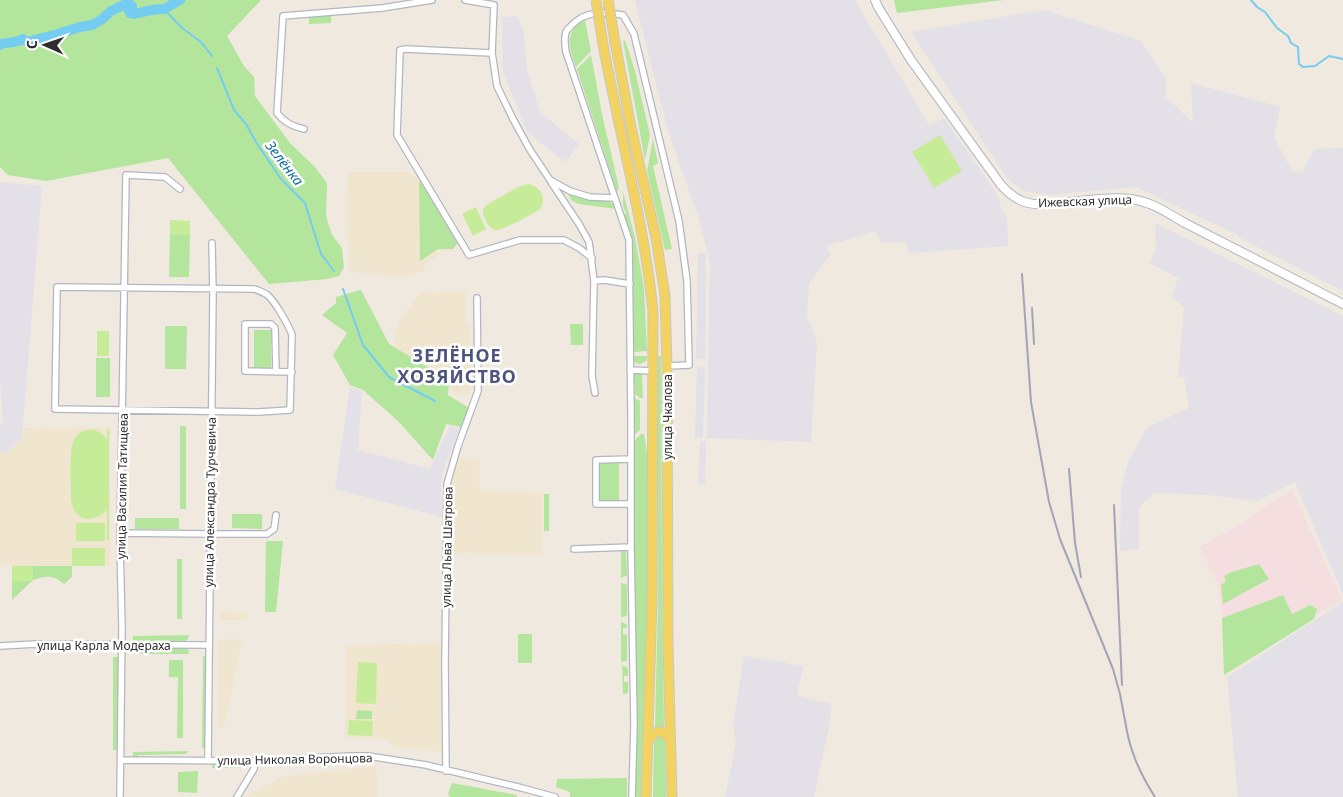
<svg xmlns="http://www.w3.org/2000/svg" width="1343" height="797" viewBox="0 0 1343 797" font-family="'Noto Sans',sans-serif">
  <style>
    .industrial { fill: #e3e0e8 }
    .education { fill: #f0e6d0 }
    .medical { fill: #f5dedf }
    .green { fill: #b4e59d }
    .pitch { fill: #c7ec99 }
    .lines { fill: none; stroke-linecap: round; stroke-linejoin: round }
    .stream { stroke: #74cdf0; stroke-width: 2 }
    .river { stroke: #74cdf0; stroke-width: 10 }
    .street-casing { stroke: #b3b6c1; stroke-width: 8 }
    .secondary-casing { stroke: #b3b6c1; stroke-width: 10 }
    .primary-casing { stroke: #c8c8c8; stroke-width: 11 }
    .street { stroke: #fff; stroke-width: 5.5 }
    .secondary { stroke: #fff; stroke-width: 8 }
    .primary { stroke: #f2d362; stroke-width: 9 }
    .rail { stroke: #a2a5b8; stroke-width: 2 }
    .primary-bridge-casing { stroke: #c8c8c8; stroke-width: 11; stroke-linecap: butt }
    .primary-bridge { stroke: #f2d362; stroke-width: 9 }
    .labels { text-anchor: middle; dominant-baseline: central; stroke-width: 5; stroke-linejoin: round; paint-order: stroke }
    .street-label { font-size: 12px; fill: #2d2d2d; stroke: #fff }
    .water-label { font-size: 14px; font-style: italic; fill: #0d6ca2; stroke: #fff }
    .district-label { font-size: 18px; font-weight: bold; letter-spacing: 1px; fill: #4d557f; stroke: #fff }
  </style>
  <rect width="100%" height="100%" fill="#efe9e0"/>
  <path class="industrial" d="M635 0H855L929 125 944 118 997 194 1001 207 1007 219 1008 246 908 253 906 242H880L876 231 826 246 831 254 809 283 807 315 817 343 811 442 707 438 710 263 699 219 668 131Z
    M1044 10 1141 41 1166 79V97L1193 123 1191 83 1280 107 1274 137 1292 171 1302 173 1314 149 1343 148V291L1238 237 1240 223 1238 235 1136 187 1049 195 1023 191 1006 177 911 32Z
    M518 16 524 34 527 70 540 112 579 144 565 162 527 132 503 71 502 17Z
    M0 182 42 186 22 438 7 453 0 452V424L3 423 0 380Z
    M1155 223 1343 316V595L1295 482 1257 501 1210 495 1155 493 1139 507V549L1120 551 1121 489 1129 459 1148 427 1189 408 1184 377H1178L1184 307 1172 297 1178 278 1150 263 1156 249Z
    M698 253 706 254 705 359 696 358Z
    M697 366 705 367 703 438H695Z
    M350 387 362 391 358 450 430 469 450 426 459 429 442 475 441 486 442 517 335 489Z
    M700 441H706L705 484 698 483Z
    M1343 602V797H1238L1227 677Z
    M744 656 803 666 797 696 832 704 829 726 814 797H725L736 742 733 725Z"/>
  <path class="education" d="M347 172H408L421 181 459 242 453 251 438 250 437 257 427 263 423 271 404 277 397 278 366 273 349 272Z
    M466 291 465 323H470L471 368 470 379V395H453V391L398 358 394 345 398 322 421 292Z
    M111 427 110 566H0V452L7 453 22 438 23 428Z
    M458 457 479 459 480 490 543 492 542 555 452 553V495L453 474Z
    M219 612 247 613V620H219Z
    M242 639 224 728 218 727 219 640Z
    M441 643V752L394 747 386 740 345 737 346 645Z
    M376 766 378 797H244L284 776Z"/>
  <path class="medical" d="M1292 490 1342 600 1289 631 1224 626 1218 584 1200 547 1253 517 1252 515Z"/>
  <path class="green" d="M0 0H261L227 36 244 66 254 77 255 96 290 143 315 167 327 183 326 212 327 220 332 235 342 248 344 267 339 276 328 279 269 284 168 158 46 181 8 175 0 167Z
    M894 0H1004L897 13Z
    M331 14V23L309 24V16Z
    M585 20 591 51 576 67C569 47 563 33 585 20Z
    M625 40 635 71 650 135 645 160 623 41Z
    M591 55 602 114 619 188 617 192 577 69Z
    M653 139 658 163 653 166 672 249 665 250 647 171Z
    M419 180 458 242 453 249H438L420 261Z
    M623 192 635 237 644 288 647 351 633 352 632 247 624 216 626 213 623 206Z
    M567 193 595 200 609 201 615 206 616 209 579 204 572 201Z
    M170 235H190L189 277H169Z
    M361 290 389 344 449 380 448 395 469 408 461 427 446 424 433 460 399 422 363 390 350 385 333 355 347 333 322 315 336 303V297Z
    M570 324H583V345H571Z
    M165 326H187L186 369H165Z
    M254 330H271V368H254Z
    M632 356H647L646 361 640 364C634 363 633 361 632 356Z
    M658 356H661L662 600 664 727H655L658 600Z
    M96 358H110V397H96Z
    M639 373 642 374 643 398H640L635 394V384L632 383 634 376 636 373Z
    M633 397 640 401V430L632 437Z
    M180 426H186V509H180Z
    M641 434H644L647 452V599L641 797H634L632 459H635V440Z
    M597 462H619V503H598Z
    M544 494H549V531H544Z
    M232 514H262V529L232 528Z
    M135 518H179V529H135Z
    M266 541H283L276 612H265Z
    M621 549 626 551 627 574 626 576 621 578Z
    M177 559H182V619H177Z
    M1259 564 1269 579 1223 604 1221 584 1226 582 1224 576 1232 572Z
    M33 566H72V577L64 584C54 575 46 575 33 580Z
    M12 581H32L12 600Z
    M621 583 627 585V615L624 617H621Z
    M1283 595 1292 614 1310 605 1317 609 1314 619 1224 675 1222 618Z
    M621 622 624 623 627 625V628H623V634L627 635V661L621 662Z
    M518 634H532V663H518Z
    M189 635 188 639 185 641 133 642V636Z
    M133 648H185L188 649 189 654H133Z
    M203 656H207L206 748H202Z
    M113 657H118V750H113Z
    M169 660H183V738H177L178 677H169Z
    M622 665 628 668V676H624V682H628V692L626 694H623Z
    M357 710 372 711V719H356Z
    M659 736H662L665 740 666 797H653L654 740 655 738Z
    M188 751 186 754 139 755 137 757H133V752Z
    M212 762 247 764 250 765 251 767 212 768Z
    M198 771 197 793 178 792V772Z
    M627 778V797H570V792L556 787 557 779Z
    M452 783 517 795V797H450L448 794Z"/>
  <path class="pitch" d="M940 135 962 171 934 188 912 152Z
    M529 184C541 187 548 200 539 210 530 215 504 230 496 230 490 229 487 224 485 219 482 214 482 210 486 205L518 187Z
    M476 207 486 229 473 236 462 214Z
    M170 220 190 221V235H170Z
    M97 331H109V356H97Z
    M107 429H109V540H107V510C94 524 74 522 71 500 71 487 69 452 73 442 75 436 80 431 87 430 95 428 102 433 107 439Z
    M76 523H105V541H76Z
    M72 548H105V566H72Z
    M12 566H33V580L32 581H12Z
    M358 662 377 663 376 704 356 703Z
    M349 720 373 721 372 736 348 735Z"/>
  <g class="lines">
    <path class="stream" d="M1251 0 1257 7 1265 12 1277 28 1288 36 1291 43 1298 47 1299 64 1303 67 1315 66 1329 56 1343 59
      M164 9 182 28 201 42 212 56
      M217 68 234 110 246 124 256 142 281 179 305 203 321 254 334 271
      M343 289 363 345 389 377 435 401"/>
    <path class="river" d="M0 45 1 44C9 42 16 43 23 39L27 42 58 34 80 27 92 25 101 20 111 11 128 3 132 6 129 10 130 13 134 14 151 10 164 9 180 0"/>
    <defs>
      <path id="street" d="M465 0 494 5 492 53 497 86 513 119 530 150 550 180 570 191 590 197 615 198
        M492 53 406 49 400 50 397 135 469 255 520 240H564L579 248 592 258
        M304 129C292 126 285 123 277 113L283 16 382 8 432 0
        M551 182 579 224 589 242 594 281 592 376 595 393
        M594 281 604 280 630 284
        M57 287 254 289C258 290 262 292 266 294 274 299 289 326 292 335L290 410 259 412 55 409Z
        M630 370 653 371
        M276 372 275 328 271 324H245V371L292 372
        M631 504H596V460L631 459
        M121 533 210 534H267L274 529 276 515
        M574 549 631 547
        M0 646 36 644 208 645
        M121 760 255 761 351 756H368L426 765 522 788 555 797
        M208 760 213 293 212 243
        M446 771 445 664 447 484 458 446 478 391 477 298
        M120 797 122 627 120 544 126 175 165 177 180 189
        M237 797 254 769 255 761
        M632 797 634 724 631 547V417L629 240 566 52C565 46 564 38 566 32 566 31 571 26 571 26 585 10 604 12 623 15L634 34 679 221 687 281 689 365 667 366"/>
      <path id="secondary" d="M875 0 878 7 911 60 1001 185C1007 192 1013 197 1022 201 1034 206 1048 204 1061 203 1082 201 1109 196 1130 199 1150 201 1166 212 1183 222L1343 304"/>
      <path id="primary" d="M615 42 631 127 656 238 665 296 667 366 668 646 672 797
        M603 44C619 133 644 221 653 311L652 599 646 797
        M649 739C658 729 661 729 670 739"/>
    </defs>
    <use href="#street" class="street-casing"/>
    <use href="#secondary" class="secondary-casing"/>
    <use href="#primary" class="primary-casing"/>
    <use href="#street" class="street"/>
    <use href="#secondary" class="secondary"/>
    <use href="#primary" class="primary"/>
    <path class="rail" d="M1022 274 1031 402 1049 502 1060 539 1113 669 1120 694 1126 726
      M1032 308 1034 344
      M1069 469 1075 543 1081 577
      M1114 505 1122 685
      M1125 720C1129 749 1139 772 1155 797"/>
    <defs>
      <path id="primary-bridge" d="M596 0 603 44
        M608 0 615 42"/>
    </defs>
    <use href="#primary-bridge" class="primary-bridge-casing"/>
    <use href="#primary-bridge" class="primary-bridge"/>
  </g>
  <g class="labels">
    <g class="street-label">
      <text transform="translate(1085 201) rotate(-2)">Ижевская улица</text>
      <text transform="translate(667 417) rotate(-90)">улица Чкалова</text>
      <text transform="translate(122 486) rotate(-89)">улица Василия Татищева</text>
      <text transform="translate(210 502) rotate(-89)">улица Александра Турчевича</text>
      <text transform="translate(447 547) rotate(-89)">улица Льва Шатрова</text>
      <text x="104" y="645">улица Карла Модераха</text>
      <text transform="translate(295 759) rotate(-1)">улица Николая Воронцова</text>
    </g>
    <g class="water-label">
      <text transform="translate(285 163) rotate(52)">Зелёнка</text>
    </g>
    <g class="district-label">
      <text x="457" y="355">ЗЕЛЁНОЕ<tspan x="457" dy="21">ХОЗЯЙСТВО</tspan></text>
    </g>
  </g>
  <g transform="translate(45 45) rotate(272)" stroke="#ffffff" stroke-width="4" paint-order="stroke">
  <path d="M0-4L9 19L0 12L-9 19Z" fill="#2d2d2d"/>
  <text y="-8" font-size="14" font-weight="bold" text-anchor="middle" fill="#2d2d2d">С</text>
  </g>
</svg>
